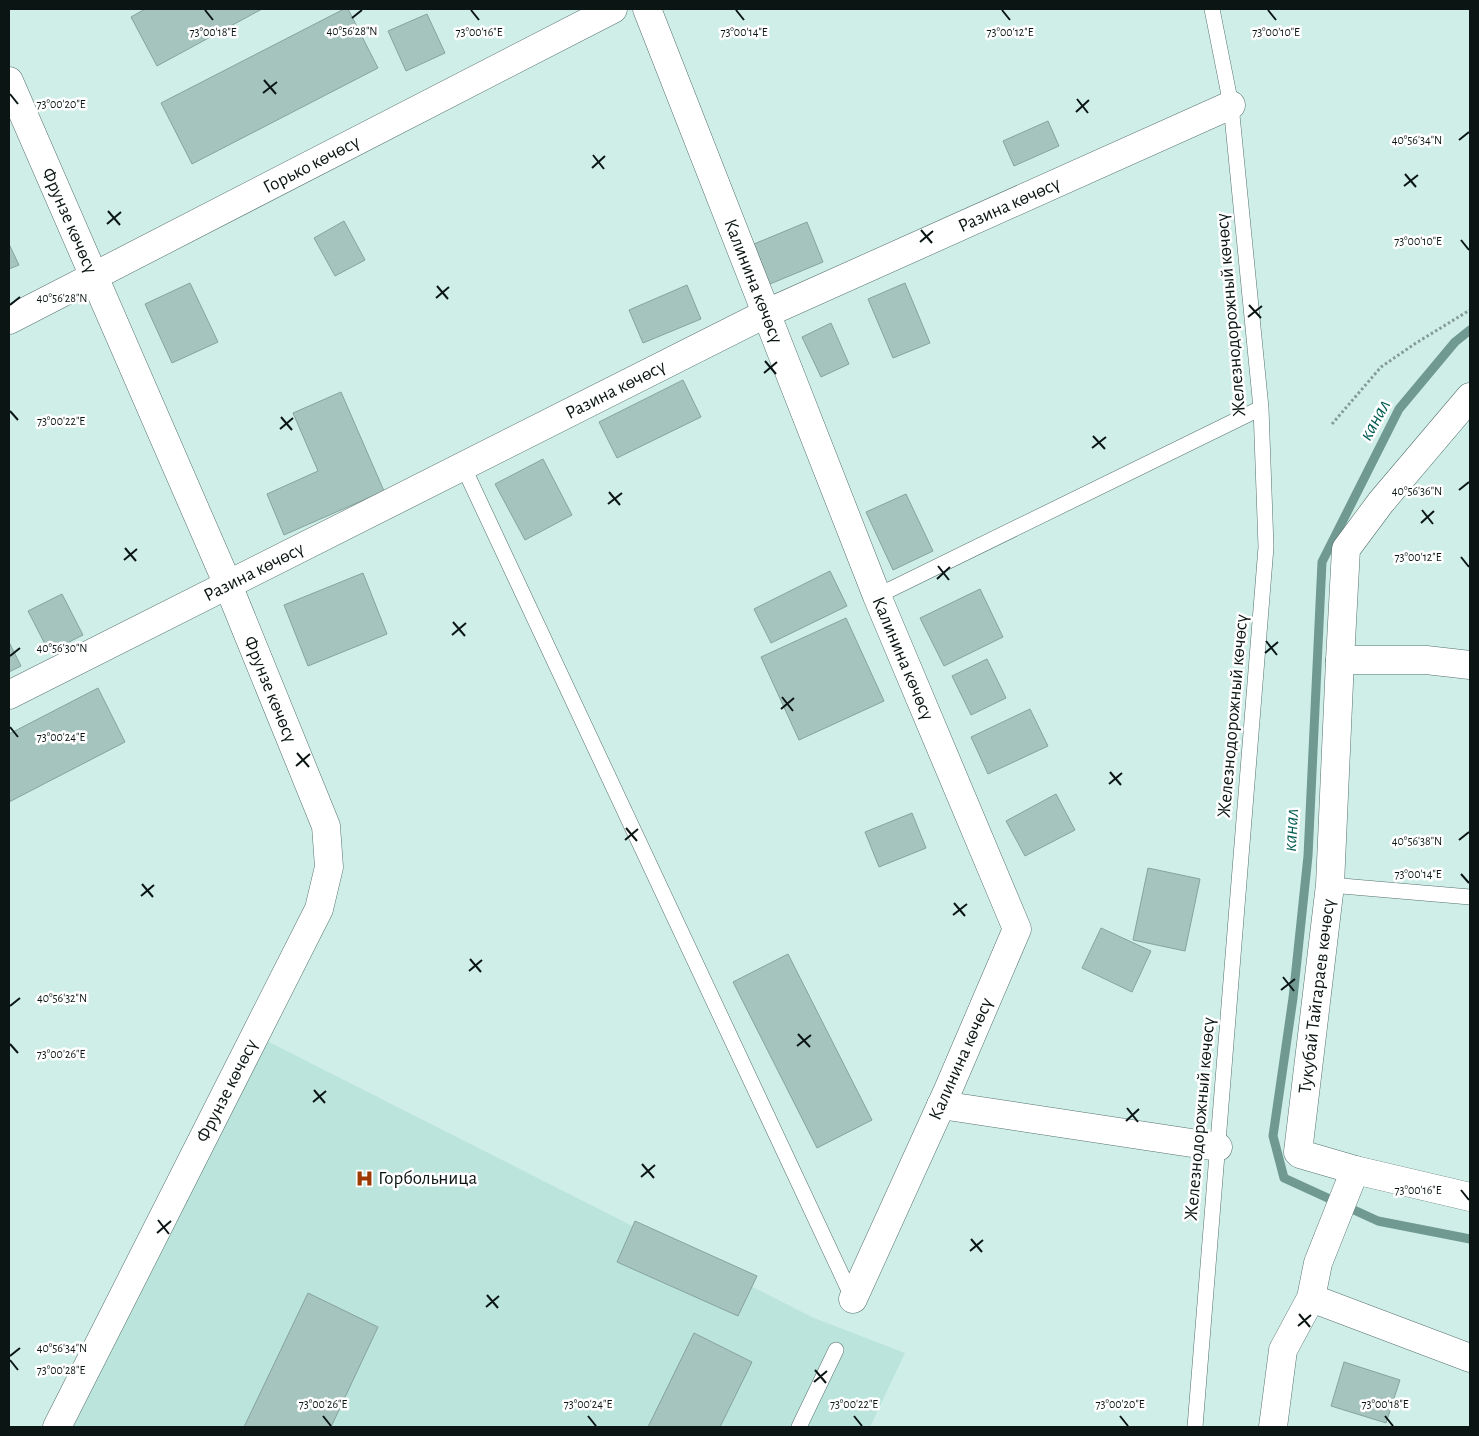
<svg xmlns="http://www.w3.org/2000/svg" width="1479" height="1436" viewBox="0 0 1479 1436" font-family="'Alegreya Sans',sans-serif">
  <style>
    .built { fill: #bbe4dc }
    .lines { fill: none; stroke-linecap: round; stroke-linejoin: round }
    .stream { stroke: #709992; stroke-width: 9 }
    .building { fill: #a6c4be; stroke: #86a39d }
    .service-casing { stroke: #56726d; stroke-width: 16 }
    .minor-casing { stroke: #56726d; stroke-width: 29 }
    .path { stroke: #849b97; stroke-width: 3; stroke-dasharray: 2.5 2.5; stroke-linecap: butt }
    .service { stroke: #fff; stroke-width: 15 }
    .minor { stroke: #fff; stroke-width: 28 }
    .ticks { fill: none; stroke: #0b1614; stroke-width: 2 }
    .labels { text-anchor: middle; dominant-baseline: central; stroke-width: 5; stroke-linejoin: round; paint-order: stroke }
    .street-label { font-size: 19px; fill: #0b1614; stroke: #fff }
    .poi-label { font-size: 19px; fill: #0b1614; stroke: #fff; text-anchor: start }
    .water-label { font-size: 20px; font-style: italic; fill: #005b51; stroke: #fff }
    .ticks-label { font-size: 12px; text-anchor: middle; fill: #0b1614; stroke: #fff; stroke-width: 5; stroke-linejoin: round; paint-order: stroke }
  </style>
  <rect width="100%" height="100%" fill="#cfeee8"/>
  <path class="built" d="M259 1037 814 1318 905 1353 870 1427H69Z"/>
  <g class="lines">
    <path class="stream" d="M1470 330 1455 342 1399 409 1322 562 1308 856 1293 998 1273 1136 1284 1178 1378 1221 1470 1239"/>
  </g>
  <path class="building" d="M145 9H262L157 66 131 17Z
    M344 9H348L378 68 192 164 161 103Z
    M427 14 445 53 406 71 388 31Z
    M1048 121 1059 146 1014 166 1003 141Z
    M344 221 365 260 335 276 314 238Z
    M807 222 823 262 770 284 754 244Z
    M9 244 19 265 9 269Z
    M190 283 218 342 172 363 145 304Z
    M905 283 930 343 893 358 868 299Z
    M687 285 701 319 643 343 629 310Z
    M831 323 849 364 821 377 802 337Z
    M683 380 701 417 617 458 599 422Z
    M341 392 384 491 284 535 267 494 318 471 293 413Z
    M543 459 572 515 525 540 495 484Z
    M906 494 933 551 893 570 866 512Z
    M830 571 847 606 771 643 754 609Z
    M363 573 387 634 308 666 284 605Z
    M980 589 1003 637 944 666 920 618Z
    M62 594 83 635 49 652 28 611Z
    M846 618 884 701 799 740 761 657Z
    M9 642 21 666 9 672Z
    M987 659 1006 698 971 715 952 676Z
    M98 688 125 742 9 802V734Z
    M1030 709 1048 746 988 774 971 737Z
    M1056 794 1075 830 1025 856 1006 821Z
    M912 813 926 848 879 867 865 832Z
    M1148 868 1200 879 1185 951 1133 940Z
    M1101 928 1151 951 1132 992 1082 968Z
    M788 954 872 1120 817 1148 733 982Z
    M635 1221 757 1276 738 1316 617 1262Z
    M308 1293 378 1327 331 1427H244Z
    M694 1333 752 1362 720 1427H648Z
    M1344 1362 1400 1380 1386 1423 1331 1406Z"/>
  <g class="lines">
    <defs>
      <path id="service" d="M463 466 853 1299
        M877 596 1261 408
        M1330 885 1470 897
        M799 1427 836 1350
        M1195 1427 1266 547 1261 408 1231 105 1212 9"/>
      <g id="minor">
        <path id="s1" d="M647 9 877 596 1017 929 948 1090 853 1299"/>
        <path id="s2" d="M9 81 228 585 326 826 329 867 319 909 57 1427"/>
        <path id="s3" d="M9 320 613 9"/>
        <path d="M1470 397 1381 502 1346 549 1340 660H1426L1470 665"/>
        <path d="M1340 660 1330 885 1298 1152 1300 1154 1355 1170 1470 1197"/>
        <path id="s4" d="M9 695 767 313 1231 105"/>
        <path d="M941 1105 1218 1147"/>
        <path d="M1311 1298 1470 1358"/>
        <path d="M1273 1427 1283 1350 1311 1298 1318 1263 1355 1170"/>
      </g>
    </defs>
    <use href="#service" class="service-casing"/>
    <use href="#minor" class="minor-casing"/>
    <path class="path" d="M1332 424 1381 367 1416 343 1470 310"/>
    <use href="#service" class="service"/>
    <use href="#minor" class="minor"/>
  </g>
  <path class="ticks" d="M205 10 213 20M471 10 479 20M736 10 744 20M1002 10 1010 20M1268 10 1276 20M352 18 362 10M264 80 276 94M263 93 277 82M10 94 18 104M1077 99 1088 113M1076 112 1089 100M1459 140 1469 132M593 155 604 169M592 168 605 156M1405 174 1416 187M1404 186 1418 175M108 211 120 225M107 224 121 212M921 230 932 243M1461 240 1469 250M920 242 933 231M437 286 448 299M436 298 449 287M10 305 20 297M1249 305 1261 318M1248 317 1262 306M765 361 776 374M764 373 777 362M10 411 18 420M281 417 292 430M280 429 293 418M1093 436 1105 449M1092 448 1106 437M1459 490 1469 482M609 492 620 505M608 504 622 493M1422 510 1433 524M1421 523 1434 511M125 548 136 561M1461 557 1469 567M124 560 137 549M938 566 949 580M937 579 950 567M453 622 465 636M452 635 466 623M1266 641 1277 655M1265 653 1278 642M10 656 20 648M782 697 793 711M781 709 794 698M10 727 18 737M297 753 309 767M296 766 310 754M1110 772 1121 785M1109 784 1122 773M626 828 637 841M625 840 638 829M1459 840 1469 832M1461 874 1469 883M142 884 153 897M141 896 154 885M954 903 965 916M953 915 967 904M470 959 481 972M469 971 482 960M1283 977 1294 991M1281 990 1295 979M10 1006 20 998M798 1034 810 1047M10 1044 18 1053M797 1046 811 1035M314 1090 325 1103M313 1102 326 1091M1127 1108 1138 1122M1126 1121 1139 1109M642 1164 654 1178M641 1177 655 1165M1461 1190 1469 1200M158 1220 169 1234M157 1233 171 1221M971 1239 982 1252M970 1251 983 1240M487 1295 498 1308M486 1307 499 1296M1299 1314 1310 1327M1298 1326 1311 1315M10 1356 20 1348M10 1360 18 1370M815 1370 826 1383M814 1382 827 1371M323 1416 331 1426M588 1416 596 1426M854 1416 862 1426M1120 1416 1128 1426M1385 1416 1393 1426"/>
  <defs>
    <symbol id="hospital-bare" viewBox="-9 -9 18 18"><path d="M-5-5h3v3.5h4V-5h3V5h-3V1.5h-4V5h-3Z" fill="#9d3a00" stroke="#fff" stroke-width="2.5" paint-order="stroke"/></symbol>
  </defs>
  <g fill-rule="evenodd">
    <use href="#hospital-bare" x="352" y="1166" width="25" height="25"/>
  </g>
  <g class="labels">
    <g class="street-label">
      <text stroke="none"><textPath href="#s3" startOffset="340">Горько көчөсү</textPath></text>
      <text stroke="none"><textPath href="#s4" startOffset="1114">Разина көчөсү</textPath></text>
      <text stroke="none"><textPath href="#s2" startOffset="152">Фрунзе көчөсү</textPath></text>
      <text stroke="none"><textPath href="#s1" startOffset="292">Калинина көчөсү</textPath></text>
      <text transform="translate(1231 315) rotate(-95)">Железнодорожный көчөсү</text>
      <text stroke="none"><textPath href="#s4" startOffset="679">Разина көчөсү</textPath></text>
      <text stroke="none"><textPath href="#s4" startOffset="274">Разина көчөсү</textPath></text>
      <text stroke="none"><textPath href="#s1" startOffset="698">Калинина көчөсү</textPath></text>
      <text stroke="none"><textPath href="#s2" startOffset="662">Фрунзе көчөсү</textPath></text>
      <text transform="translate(1233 716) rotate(-85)">Железнодорожный көчөсү</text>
      <text transform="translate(1317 996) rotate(-83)">Тукубай Тайгараев көчөсү</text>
      <text transform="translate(961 1059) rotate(-66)">Калинина көчөсү</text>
      <text transform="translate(227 1091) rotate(-63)">Фрунзе көчөсү</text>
      <text transform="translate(1200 1119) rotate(-85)">Железнодорожный көчөсү</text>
    </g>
    <g class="poi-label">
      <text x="378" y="1178">Горбольница</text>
    </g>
    <g class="water-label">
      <text transform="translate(1375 420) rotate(-61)">канал</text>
      <text transform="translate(1291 830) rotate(-87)">канал</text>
    </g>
  </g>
  <g class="ticks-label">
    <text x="352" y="35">40°56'28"N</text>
    <text x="479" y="36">73°00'16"E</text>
    <text x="213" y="36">73°00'18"E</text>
    <text x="744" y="36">73°00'14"E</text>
    <text x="1010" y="36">73°00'12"E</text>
    <text x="1276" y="36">73°00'10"E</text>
    <text x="61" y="108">73°00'20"E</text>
    <text x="1417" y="144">40°56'34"N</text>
    <text x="1418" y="245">73°00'10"E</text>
    <text x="62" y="302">40°56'28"N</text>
    <text x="61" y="425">73°00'22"E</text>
    <text x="1417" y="495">40°56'36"N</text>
    <text x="1418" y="561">73°00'12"E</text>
    <text x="62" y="652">40°56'30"N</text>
    <text x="61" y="741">73°00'24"E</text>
    <text x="1417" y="845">40°56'38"N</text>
    <text x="1418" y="878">73°00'14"E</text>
    <text x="62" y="1002">40°56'32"N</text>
    <text x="61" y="1058">73°00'26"E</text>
    <text x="1418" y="1194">73°00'16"E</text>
    <text x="62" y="1352">40°56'34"N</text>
    <text x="61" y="1374">73°00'28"E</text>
    <text x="323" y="1408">73°00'26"E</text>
    <text x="588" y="1408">73°00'24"E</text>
    <text x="854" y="1408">73°00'22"E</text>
    <text x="1120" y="1408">73°00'20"E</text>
    <text x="1385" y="1408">73°00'18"E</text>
  </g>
  <rect width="1479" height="1436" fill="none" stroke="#0b1614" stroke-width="20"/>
</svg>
